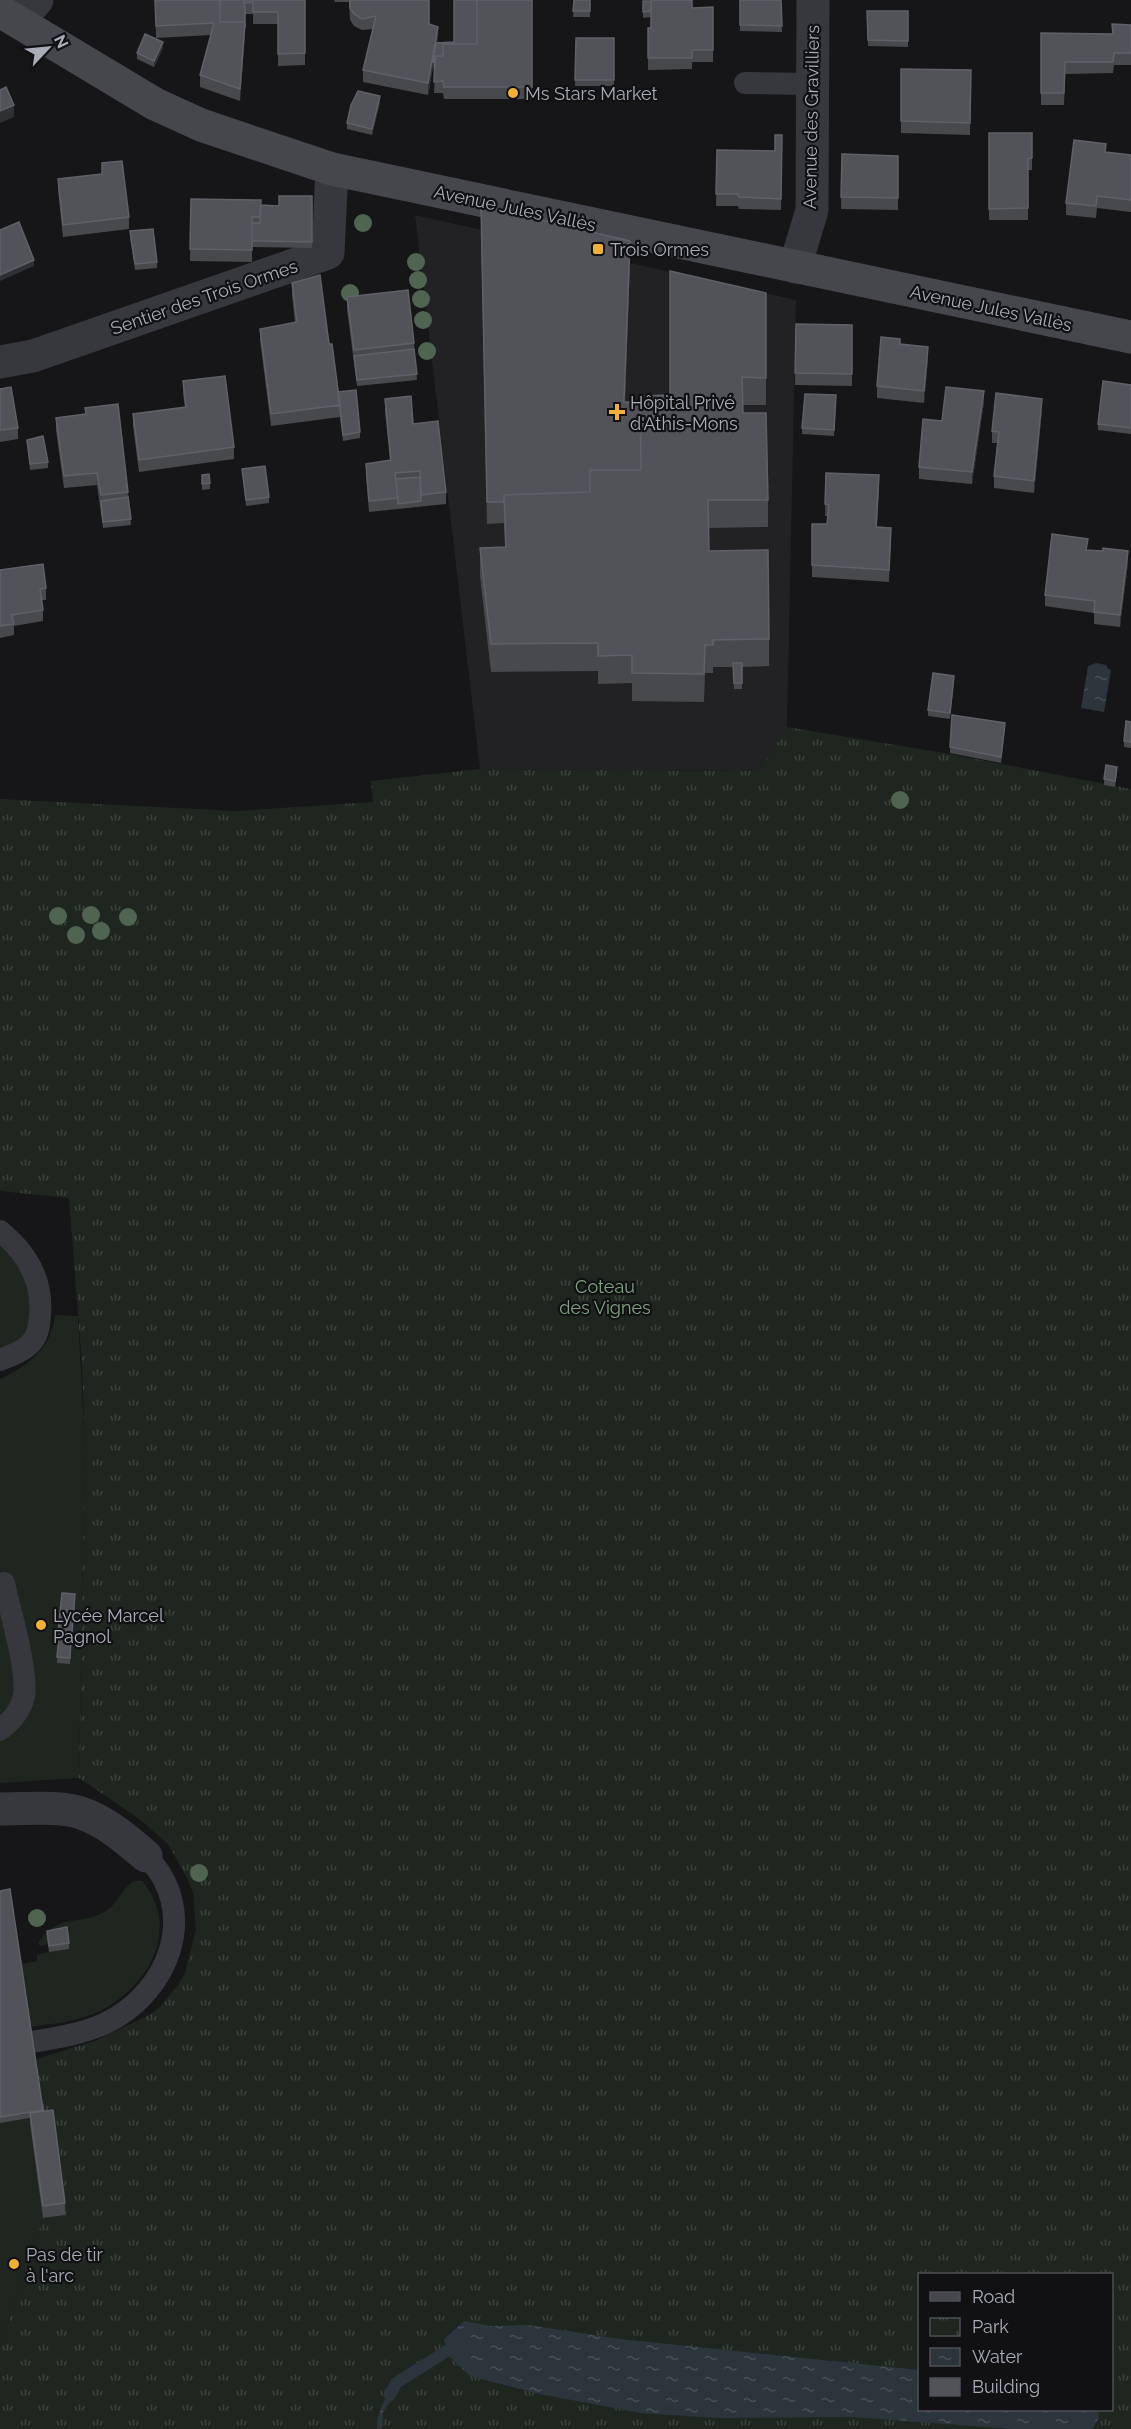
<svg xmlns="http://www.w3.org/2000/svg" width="1131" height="2429" viewBox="0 0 1131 2429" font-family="Raleway,sans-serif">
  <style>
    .built { fill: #222225 }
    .grass { fill: #1e261f }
    .park { fill: url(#park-tufts); fill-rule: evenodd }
    .water { fill: url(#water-ripples) }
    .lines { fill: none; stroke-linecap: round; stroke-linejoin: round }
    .stream { stroke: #2c353c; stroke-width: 12 }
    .service { stroke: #37383d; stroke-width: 22 }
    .minor { stroke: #37383d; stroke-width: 33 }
    .secondary { stroke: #45474d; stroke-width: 33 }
    .tree { fill: #506452 }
    .wall { fill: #47494d }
    .shaded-wall { fill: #2f3033 }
    .building { fill: #525359; stroke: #5f6168; stroke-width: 1.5 }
    .poi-dot { fill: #f2b134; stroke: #111113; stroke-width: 2 }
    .labels { text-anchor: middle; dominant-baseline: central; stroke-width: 4.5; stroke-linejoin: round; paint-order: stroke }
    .poi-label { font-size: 18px; fill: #a8adb8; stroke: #111113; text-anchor: start }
    .street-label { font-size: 18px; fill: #a8adb8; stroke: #111113 }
    .park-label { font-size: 18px; fill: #7fa381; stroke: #111113 }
  </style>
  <defs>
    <pattern id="park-tufts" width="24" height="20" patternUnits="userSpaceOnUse" patternTransform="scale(1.5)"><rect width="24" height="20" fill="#1e261f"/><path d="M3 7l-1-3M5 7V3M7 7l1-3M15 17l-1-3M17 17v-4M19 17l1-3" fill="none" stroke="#3c433d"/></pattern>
    <pattern id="water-ripples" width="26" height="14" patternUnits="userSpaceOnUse" patternTransform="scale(1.5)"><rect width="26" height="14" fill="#2c353c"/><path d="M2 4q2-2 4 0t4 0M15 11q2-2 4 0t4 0" fill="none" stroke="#485056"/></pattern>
  </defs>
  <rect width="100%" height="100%" fill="#161618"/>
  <path class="built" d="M415 215 796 300 787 727 761 771 480 769Z"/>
  <path class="grass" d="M0 1242 23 1269 32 1304 27 1331 18 1343 0 1348Z
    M55 1315 78 1316 85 1447 79 1778 0 1783V1379C29 1365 51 1349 55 1315Z
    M134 1881H142C184 1930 145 1993 93 2014 73 2022 51 2024 30 2027L20 1964 37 1961V1955L49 1952 48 1944 40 1946 38 1943C59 1912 77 1927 104 1912 118 1904 123 1887 134 1881Z
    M43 2116 65 2215 43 2218 0 2348V2123Z"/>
  <path class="park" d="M787 727 950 754 1131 789V2429H0V2348L43 2218 65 2214 44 2123 34 2060 97 2040 149 2015 159 2008 177 1986 185 1973 196 1930 193 1893 188 1880 168 1844 138 1818 79 1778 85 1447 82 1364 69 1198 0 1191V799L235 811 373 802 371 781 480 769 760 771ZM920 2274H1112V2410H920Z"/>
  <path class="water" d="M1096 663 1106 665 1108 669 1111 670 1104 712 1081 708 1088 666Z
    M464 2321 491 2326 528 2325 620 2339 919 2370 920 2410H1098L1099 2418 1092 2429H1012L852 2417 717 2418 641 2413 540 2394 470 2376 448 2355 444 2339Z
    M394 2380 399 2389 383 2412 382 2429H377C376 2411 388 2398 391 2382Z"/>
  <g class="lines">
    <path class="stream" d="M390 2395 396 2383 447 2351 463 2347"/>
    <path class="service" d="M745 83 813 84
      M0 1231C27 1253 43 1280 40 1315 39 1327 38 1337 29 1345 22 1352 10 1356 0 1360
      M0 1730C11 1721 21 1711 24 1696 28 1670 10 1611 4 1583
      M32 2042C56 2038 81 2034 104 2024 169 1994 201 1911 146 1856"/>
    <path class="minor" d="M0 10 32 6 37 0
      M795 267 812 210 813 0
      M0 362 33 356 328 253 332 169
      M0 1809C24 1809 62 1805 84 1814 108 1823 127 1840 146 1856"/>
    <path class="secondary" d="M0 11 155 104 201 125 332 169 1131 337"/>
  </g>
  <g class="tree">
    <circle cx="363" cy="223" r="9"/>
    <circle cx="416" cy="262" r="9"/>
    <circle cx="418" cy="280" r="9"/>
    <circle cx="350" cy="293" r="9"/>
    <circle cx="421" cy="299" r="9"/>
    <circle cx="423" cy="320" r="9"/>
    <circle cx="427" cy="351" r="9"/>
    <circle cx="900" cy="800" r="9"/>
    <circle cx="91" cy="915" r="9"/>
    <circle cx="58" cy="916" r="9"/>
    <circle cx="128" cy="917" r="9"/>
    <circle cx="101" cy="931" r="9"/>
    <circle cx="76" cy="935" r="9"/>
    <circle cx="199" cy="1873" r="9"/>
    <circle cx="37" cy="1918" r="9"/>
  </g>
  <path class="wall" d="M155 0H305V65L278 66V24H253V14H245V34L240 101 200 87V75L211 35 156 38Z
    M334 0H429V24L438 39 437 43 454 42 532 0V99H444L443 93H434L435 68 433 67 428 95 363 82V70L373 29 362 30 354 26 350 20 349 2H335Z
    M574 0H590V17H573Z
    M740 0H781L782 32 740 31Z
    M643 1 692 8 713 7V62H692V69L648 70V28H651V17L643 18Z
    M867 11H908V47L868 46Z
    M1112 24 1131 25V65H1114L1113 73 1065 74 1064 105H1041V33L1112 34Z
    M576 38H614V86H575Z
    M163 48 154 67 137 59V53Z
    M901 69 971 70 970 135 901 133Z
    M380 102 372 135 347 129V123Z
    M989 133H1032V170H1028V220H989Z
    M782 135 781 210 739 209 738 206H716L717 150 775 151Z
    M1106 152 1131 155V212L1097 208 1096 218 1066 215V203Z
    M842 154 898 156V210L841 209Z
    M102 174 129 217V229L63 237 58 190V179Z
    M312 196V248L252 247V241V262L190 261 191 199 261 205 279 206Z
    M481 228 630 262 625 402H640L670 395 766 293V405H743V413L768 500V527L709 528V551L769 639V666L742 667V689H734L733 667H713V673H705L704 702 632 701V683L598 684V671L491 672 480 576V548L505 547 504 523 487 524Z
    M130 231 157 262V268L135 270 130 237Z
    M292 283 329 344 338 392 360 432V438L343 441 340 417 271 426 260 340V329L295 323 292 295Z
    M347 297 414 343 417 380 357 386 347 309Z
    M796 324 852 325V386L795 385Z
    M900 344 928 359 924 403 877 398V386Z
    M183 381 234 447V459L139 472 133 426V414L185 408 183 393Z
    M1131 385V434L1098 430V424Z
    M0 389 18 428V439L0 442Z
    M385 399 413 424 446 492V504L369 512 366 476V464L390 461 385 411Z
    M836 401 834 436 802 434V428Z
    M984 402 972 484 919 479V467L942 421Z
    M1042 410 1034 493 994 488V476L997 443H992V431Z
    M56 418 128 492 131 525 103 528 97 485 64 488 56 430Z
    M27 440 48 462V468L30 470Z
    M242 469 269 497V503L246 506Z
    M826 473 879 487 877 527 891 540 889 582 812 577V524H827L828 516H825Z
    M202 475 210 483V489L202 490Z
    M1088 550 1128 563 1120 627 1094 624V613L1045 606V595Z
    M0 570 46 588V600H42L43 610V621L14 626V635L0 638Z
    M954 682 950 719 928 716V710Z
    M1131 722V748L1124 747V741Z
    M1005 729 1001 763 950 753V747Z
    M1117 773 1115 787 1104 785V779Z
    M75 1600 70 1664 57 1663 58 1632Z
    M0 1891 43 2111 65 2203V2215L43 2218 30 2124V2118L0 2123Z
    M47 1931 69 1943V1949L49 1952 47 1937Z"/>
  <path class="shaded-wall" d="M245 8V34L240 101V89Z
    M438 27V39L434 62H433V67L428 95V83Z
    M163 42V48L154 67V61Z
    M380 96V102L372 135V129Z
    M14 105V117L0 123V111Z
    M630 241V262L624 423V402Z
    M34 260V266L0 281V275Z
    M928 347V359L924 403V391Z
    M984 391V402L972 484V472Z
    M1042 399V410L1034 493V481Z
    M1128 551V563L1120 627V615Z"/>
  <path class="building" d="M155 0H220V22H245L240 89 200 75 214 23 156 26Z
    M220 0H243L245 8V28V22H220Z
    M244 0H305V53L278 54V12H253V2L245 3Z
    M350 0H429V24L438 27 428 83 363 70 376 16 362 19 354 14 350 8Z
    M454 0H477V44H443V56H435V62H433L436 43 454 42Z
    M477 0H532V87H444L443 81 434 82 435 56H443V44H477Z
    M574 0H590V11H573Z
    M651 0H692V8L713 7V50H692V58H648V28H651Z
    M740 0H781L782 26 740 25Z
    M643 1H651V11L643 12Z
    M867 11H908V41L868 40Z
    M1112 24 1131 25V53H1114L1113 62H1065L1064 93H1041V33L1113 34Z
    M145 34 163 42 154 61 137 53Z
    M576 38H614V80H575Z
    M901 69 971 70 970 123 901 121Z
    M6 87 14 105 0 111V90Z
    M358 91 380 96 372 129 347 123 351 105Z
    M989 133H1032V158L1028 159V208L989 209Z
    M775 135H782L781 199 739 197 738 194H716L717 150 775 151Z
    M1074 140 1106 144 1105 152 1131 155V200L1097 196 1096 206 1066 203Z
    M842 154 898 156V198L841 197Z
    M122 161 129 217 63 225 58 179 102 174V163Z
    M279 196H312V242L252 241V223H260L261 205 279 206Z
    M191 199 261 200 260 217H252V250L190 249Z
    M481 206 630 241 624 402H640L641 470H590V492L504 495V502H487Z
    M19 222 34 260 0 275V230Z
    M153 229 157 262 135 264 130 231Z
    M670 271 766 293V378L742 377 743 413H766L768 500H708L709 551 768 550 769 639 713 640V645H705L704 674 632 673V655L598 656V643L491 644 480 548 506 547 504 495 590 492V470H641L640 396 670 395Z
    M320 275 329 344H332L340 405 271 414 260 329 297 322 292 283Z
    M408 290 414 343 354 350 347 297Z
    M796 324 852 325V374L795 373Z
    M881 337 900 339V344L928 347 924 391 877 386Z
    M414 349 417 374 357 380 354 356Z
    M225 376 234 447 139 460 133 414 186 407 183 381Z
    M1103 381 1131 385V428L1098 424Z
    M11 387 18 428 0 430V389Z
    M946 387 984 391 972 472 919 467 923 419 942 421Z
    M356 390 360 432 343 435 338 392Z
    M996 393 1042 399 1034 481 994 476 999 432 992 431Z
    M805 394 836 395 834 430 802 428Z
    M411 396 413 424 438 421 446 492 421 495 420 471 395 473 398 498 369 501 366 464 391 460 385 399Z
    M118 404 128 492 101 495 97 473 64 476 56 418 86 414 85 408Z
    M43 436 48 462 30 464 27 440Z
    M265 466 269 497 246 500 242 469Z
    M826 473 879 475 876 527 891 528 889 570 812 565V524H827L829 505 825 504Z
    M209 474 210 483 202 484V475Z
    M420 477 421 501 398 504 396 479Z
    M128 497 131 519 103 522 101 501Z
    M1052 534 1088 539 1086 550 1103 551V548L1128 551 1120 615 1094 612 1095 601 1045 595Z
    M43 564 46 588 40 589 43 610 12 615 14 624 0 626V570Z
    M733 663H742V683H734Z
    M933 673 954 676 950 713 928 710Z
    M952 715 1005 723 1001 757 950 747Z
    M1126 721 1131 722V742L1124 741Z
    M1106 765 1117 767 1115 781 1104 779Z
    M62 1593 75 1594 72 1632H58Z
    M59 1636 71 1637 70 1658 57 1657Z
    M10 1889 43 2110 0 2117V1891Z
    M67 1927 69 1943 49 1946 47 1931Z
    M53 2110 65 2203 43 2206 30 2113Z"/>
  <g class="poi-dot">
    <circle cx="513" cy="93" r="6"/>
    <rect x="592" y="243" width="12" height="12" rx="3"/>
    <path d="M614 403h6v6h6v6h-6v6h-6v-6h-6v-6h6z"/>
    <circle cx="41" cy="1625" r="6"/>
    <circle cx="14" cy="2264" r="6"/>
  </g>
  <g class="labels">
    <g class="poi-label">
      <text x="525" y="93">Ms Stars Market</text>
      <text x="610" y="249">Trois Ormes</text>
      <text x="630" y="402">Hôpital Privé<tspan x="630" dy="21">d'Athis-Mons</tspan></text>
      <text x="53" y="1615">Lycée Marcel<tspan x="53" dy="21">Pagnol</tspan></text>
      <text x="26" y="2254">Pas de tir<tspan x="26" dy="21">à l'arc</tspan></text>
    </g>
    <g class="street-label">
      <text transform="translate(811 117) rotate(-89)">Avenue des Gravilliers</text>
      <text transform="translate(515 208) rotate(12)">Avenue Jules Vallès</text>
      <text transform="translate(204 297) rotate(-19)">Sentier des Trois Ormes</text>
      <text transform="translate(991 308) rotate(12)">Avenue Jules Vallès</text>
    </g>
    <g class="park-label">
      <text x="605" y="1286">Coteau<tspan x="605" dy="21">des Vignes</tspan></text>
    </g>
  </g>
  <rect x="918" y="2273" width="195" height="138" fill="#111113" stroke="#4d4f55" stroke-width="1.5"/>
  <rect x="930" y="2292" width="30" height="9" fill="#45474d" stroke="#4d4f55" stroke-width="1.5"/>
  <text x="972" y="2303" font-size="18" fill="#a8adb8">Road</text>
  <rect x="930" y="2318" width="30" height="18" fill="url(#park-tufts)" stroke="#4d4f55" stroke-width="1.5"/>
  <text x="972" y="2333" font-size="18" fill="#a8adb8">Park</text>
  <rect x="930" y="2348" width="30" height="18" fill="url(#water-ripples)" stroke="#4d4f55" stroke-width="1.5"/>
  <text x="972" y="2363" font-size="18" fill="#a8adb8">Water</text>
  <rect x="930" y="2378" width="30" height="18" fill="#525359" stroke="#4d4f55" stroke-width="1.5"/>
  <text x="972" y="2393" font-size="18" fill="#a8adb8">Building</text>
  <g transform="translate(48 48) rotate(64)" stroke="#111113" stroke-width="4.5" paint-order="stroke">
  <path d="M0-4.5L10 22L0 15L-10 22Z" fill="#a8adb8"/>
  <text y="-9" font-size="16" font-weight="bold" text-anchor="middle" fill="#a8adb8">N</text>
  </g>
</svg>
